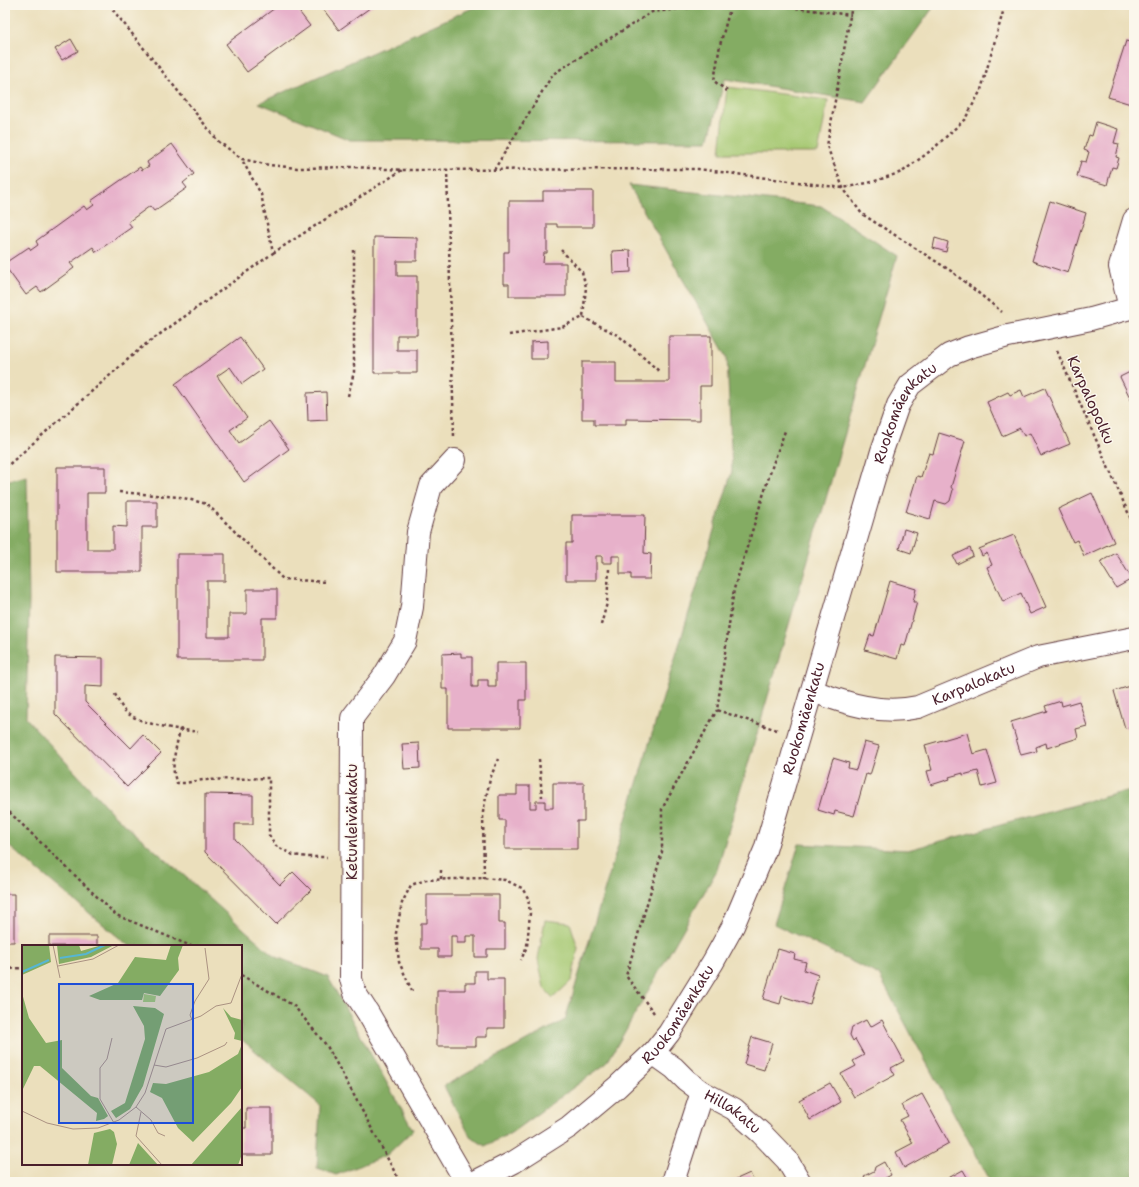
<svg xmlns="http://www.w3.org/2000/svg" width="1139" height="1187" viewBox="0 0 1139 1187" font-family="'Shantell Sans',sans-serif">
  <style>
    .green { fill: #a5c871; stroke: #78744e }
    .forest { fill: #84ac63; stroke: #676647 }
    .building { fill: #e7b1ca }
    .lines { fill: none; stroke-linecap: round; stroke-linejoin: round }
    .minor-casing { stroke: #623c41; stroke-width: 24 }
    .path { stroke: #623c41; stroke-width: 2.5; stroke-dasharray: 3 3; stroke-linecap: butt }
    .minor { stroke: #fff; stroke-width: 22 }
    .labels { text-anchor: middle; dominant-baseline: central; stroke-width: 3; stroke-linejoin: round; paint-order: stroke }
    .street-label { font-size: 15px; fill: #4a1f2b; stroke: #fbf7ec }
    .inset-river { fill: none; stroke: #56b6d4; stroke-width: 2 }
    .inset-road { fill: none; stroke: #ab9282; stroke-width: 1 }
    .view { fill: #1d4ed8; fill-opacity: 0.15; stroke: #1d4ed8; stroke-width: 2 }
    .inset-edge { fill: none; stroke: #4a1f2b; stroke-width: 2 }
  </style>
  <rect width="100%" height="100%" fill="#fbf7ec"/>
  <filter id="ink" filterUnits="userSpaceOnUse"><feTurbulence type="fractalNoise" baseFrequency=".025" numOctaves="2"/><feDisplacementMap in="SourceGraphic" scale="8" xChannelSelector="R" yChannelSelector="G"/><feConvolveMatrix kernelMatrix="1 2 1 2 8 2 1 2 1" color-interpolation-filters="sRGB"/></filter>
  <filter id="wash" filterUnits="userSpaceOnUse"><feTurbulence type="fractalNoise" baseFrequency=".012" numOctaves="4" result="noise"/><feDisplacementMap in="SourceGraphic" scale="16" xChannelSelector="R" yChannelSelector="G"/><feGaussianBlur stdDeviation="0.9" result="paint"/><feColorMatrix in="noise" values="0 0 0 0 0 0 0 0 0 0 0 0 0 0 0 0 0 1.4 0 .05"/><feComposite in="paint" operator="in"/></filter>
  <g filter="url(#wash)">
    <rect width="100%" height="100%" fill="#ebdfbc"/>
    <path class="green" d="M727 87 828 100 818 153H720Z
      M545 920 570 923 578 948 572 980 553 998 544 988 538 959Z"/>
    <path class="forest" d="M479 5H935L865 102 725 79 708 141 350 140 259 103Z
      M629 185 821 206 897 256 717 870 607 1063 511 1133 485 1146 470 1136 444 1086 565 1020 732 471 727 357Z
      M27 476 29 600 26 718 113 814 188 879 274 956 328 977 413 1130 387 1155 336 1175 317 1168 320 1105 241 1039V946H129L5 843V481Z
      M1134 789V1182H991L879 975 774 924 799 844 908 850Z"/>
    <g id="blocks">
      <path class="building" d="M279 5H294L310 26 247 72 226 44Z
        M320 5H374L339 30Z
        M71 39 78 51 62 60 55 49Z
        M1126 41 1134 43V105L1108 97Z
        M1096 122 1118 129 1114 143 1119 144 1116 157 1119 158 1116 168 1112 167 1107 185 1077 176 1081 161 1086 162 1089 152 1084 150 1089 135 1092 136Z
        M172 144 194 174 183 183 187 188 154 211 150 206 128 222 132 227 96 252 93 247 70 263 74 268 41 292 37 287 26 295 5 266V263L29 247 31 250 38 245 36 241 84 206 87 210 94 205 91 201 140 167 142 170 149 166 147 162Z
        M543 191H593V227H557V224H547V253H544L543 263H566V296H509V284H504V252H509V201H543Z
        M1050 201 1086 213 1068 273 1032 261Z
        M374 237 417 238V261H397V276H417V335H397V350H417V373H374Z
        M935 238 948 242 946 252 933 248Z
        M630 250 631 272 613 273 612 251Z
        M669 336H711V386H700V420L626 419V425H594V419H582V362H616V382H669Z
        M240 337 263 369 242 384 230 367 217 376 247 418 230 430 239 443 269 421 289 449 244 482 175 384Z
        M548 341V359H531V342Z
        M1134 370V406L1120 377Z
        M1045 388 1070 444 1041 456 1030 433 1024 436 1020 428 1002 436 987 402 1008 392 1010 395 1021 390 1024 397Z
        M326 392 327 420 308 421 307 393Z
        M939 433 965 441 951 487 953 490 950 501 946 504 935 501 930 519 906 512 917 476 921 477 929 453 933 454Z
        M57 467H105V493H87V549H113V526L127 527V501H157V527H142V572H57Z
        M1092 493 1114 542 1084 556 1077 540 1073 542 1058 509Z
        M572 515H645L644 553 651 554 650 579H631V574H620V556H612V563H602V556H596V580H566V543H572Z
        M904 529 917 533 911 553 899 549Z
        M1014 535 1046 607 1030 614 1021 593 1003 602 987 567 992 565 987 553 982 556 979 549Z
        M970 548 973 556 957 564 953 556Z
        M1116 553 1132 579 1116 588 1100 562Z
        M177 554H225V581H207V637H229V614H247V589H277V618H262V660H177Z
        M890 581 916 589 913 602H917L905 646 901 645 897 659 865 650 870 635 874 636Z
        M461 653V657H472V687H478V680H488V687H496V663H526V700H520V728H448V689H442V654Z
        M55 657 103 658V687L85 686V702L131 748 143 735 161 753 127 787 55 714Z
        M1134 685V726L1125 728 1114 691Z
        M1061 701 1062 706 1079 701 1087 726 1076 729 1078 738 1047 748 1046 743 1036 747 1037 751 1021 755 1011 722 1047 711 1045 706Z
        M967 733 973 754 987 750 997 783 982 787 978 771 963 775V773L949 777 950 779 931 785 927 771 932 770 925 745Z
        M864 742 879 746 870 775 866 774 854 816 835 811 834 815 818 810 833 758 849 763 848 768 856 770Z
        M419 743 420 768 404 769 402 744Z
        M553 783H584V821H577V849H505V820H499V795H517V786H530V808H536V801H545V808H553Z
        M205 794 253 795V824H235V839L280 885 293 872 311 890 276 924 205 852Z
        M5 894H14V942H5Z
        M427 895H499V923H505V949H487V957H475V936H466V943H457V936H451V957H438V949H421V923H427Z
        M49 936H97V946H49Z
        M778 949 795 954 794 959 806 962 804 970 818 975 810 1005 782 996 780 1004 763 999Z
        M475 971H487V979H504V1028H487V1037H476V1046H437V990H465V983H475Z
        M866 1020 870 1027 882 1020 904 1061 891 1068 895 1075 854 1097 841 1074 856 1066 853 1061 864 1055 855 1039 853 1041 850 1035 852 1027Z
        M752 1037 772 1043 764 1070 744 1064Z
        M830 1083 841 1102 810 1120 799 1100Z
        M922 1094 949 1143 904 1168 896 1152 913 1143 900 1120 908 1116 902 1105Z
        M246 1108H272V1155H241V1128H246Z
        M884 1162 891 1175 878 1182H867L864 1176 874 1171 875 1167Z
        M963 1170 970 1182H941Z
        M750 1173 754 1182H730Z"/>
    </g>
  </g>
  <g filter="url(#ink)">
    <use href="#blocks" fill-opacity="0" stroke="#623c41" stroke-width="1"/>
    <g class="lines">
      <defs>
        <g id="minor">
          <path d="M1130 308 1120 267 1134 220"/>
          <path d="M455 460 431 486 418 532 412 607 405 641 384 676 352 718 351 979 355 993 368 1013 466 1182"/>
          <path id="s1" d="M813 691C847 704 882 715 918 707L1038 657 1134 638"/>
          <path id="s2" d="M653 1053 674 1068 686 1080 702 1092 734 1109 761 1133 787 1160 800 1182"/>
          <path id="s3" d="M475 1182 514 1162 569 1127 617 1087 653 1053 669 1033 713 962 733 926 765 850 882 451 898 405 910 385 949 355 969 347 1008 336 1091 319 1134 307"/>
          <path d="M673 1182 702 1092"/>
        </g>
      </defs>
      <use href="#minor" class="minor-casing"/>
      <path class="path" d="M109 5 218 141 242 159 269 165 297 168 354 167 403 170 698 169 843 188 872 182 902 172 933 149 965 119 981 90 1005 5
        M772 5 851 15
        M852 5 827 146 843 188 862 214 951 271 1002 312
        M727 91 714 81 720 45 731 5
        M447 169 454 437
        M494 170 553 74 652 12 718 5
        M273 253 402 170
        M583 317 619 336 660 372
        M509 335 562 327 583 317 586 287 582 272 561 250
        M1057 351 1134 526
        M348 396 354 372V250
        M5 468 142 347 273 253 261 194 242 160
        M119 492 180 497 207 504 283 579 326 582
        M5 493 6 467
        M601 625 607 603 609 569
        M115 694C117 698 120 705 124 710 138 725 178 729 198 732
        M180 729C177 746 169 767 177 783H185L203 780 269 778V835L276 846 293 855 308 857H327
        M777 730 717 710 734 589 773 464 785 431
        M539 759 542 797
        M5 808 116 915 191 946
        M441 870V880
        M484 879 483 812 490 779 498 759
        M5 969 23 968
        M241 975 294 1006 327 1046 356 1099 400 1182
        M412 991 399 962 396 933 402 903 411 885 426 880 483 878 505 880 522 888 528 898 530 913 527 946 521 960
        M654 1013 626 976 662 852V809L717 710"/>
      <use href="#minor" class="minor"/>
    </g>
  </g>
  <g class="labels">
    <g class="street-label">
      <text transform="translate(1091 400) rotate(66)">Karpalopolku</text>
      <text stroke="none"><textPath href="#s3" startOffset="915">Ruokomäenkatu</textPath></text>
      <text stroke="none"><textPath href="#s1" startOffset="168">Karpalokatu</textPath></text>
      <text stroke="none"><textPath href="#s3" startOffset="591">Ruokomäenkatu</textPath></text>
      <text transform="translate(352 822) rotate(-90)">Ketunleivänkatu</text>
      <text stroke="none"><textPath href="#s3" startOffset="267">Ruokomäenkatu</textPath></text>
      <text stroke="none"><textPath href="#s2" startOffset="99">Hillakatu</textPath></text>
    </g>
  </g>
  <g transform="translate(22 945)">
    <rect width="220" height="220" fill="#ebdfbc"/>
    <path d="M122 49 134 51 133 57H121Z" fill="#a5c871"/>
    <path d="M0 0H27L29 17 0 30ZM35 0H57L59 6 80 0H92L69 12 37 19ZM149 0H161L156 13 157 25 138 51 122 48 120 55H78L67 51 96 38 113 12 144 15ZM0 48 7 73 24 98 40 95V123L69 151 76 153 86 171 82 174 74 176 75 168 18 121H12L0 146ZM111 61 133 63 142 69 121 141 108 164 94 173 89 166 103 158 123 94 122 81ZM201 63 209 72 220 75V96L212 94 213 88ZM220 99V142L209 158 171 197 156 183 140 153 128 147 131 138 144 139 187 127 216 109ZM220 162V209L216 220H169ZM88 184 92 187 95 199 90 220H66L72 188ZM116 198 136 220H107Z" fill="#84ac63"/>
    <path class="inset-river" d="M38 13 64 9 83 0M0 27 27 15"/>
    <path class="inset-road" d="M31 0 38 33M36 21 71 14 97 0M170 75 168 70 173 56 187 34 183 3M90 93 85 114 78 123V154L92 178M132 120 144 122 175 113 203 100 205 97M114 162 129 175 136 188 143 191M0 166 25 178 51 184 76 183 97 175 114 162 123 148 144 84 179 71 194 61 209 58 220 29M119 167 114 191 140 220"/>
    <path class="view" d="M37 39H171V178H37Z"/>
    <rect width="220" height="220" class="inset-edge"/>
  </g>
  <rect width="1139" height="1187" fill="none" stroke="#fbf7ec" stroke-width="20"/>
</svg>
